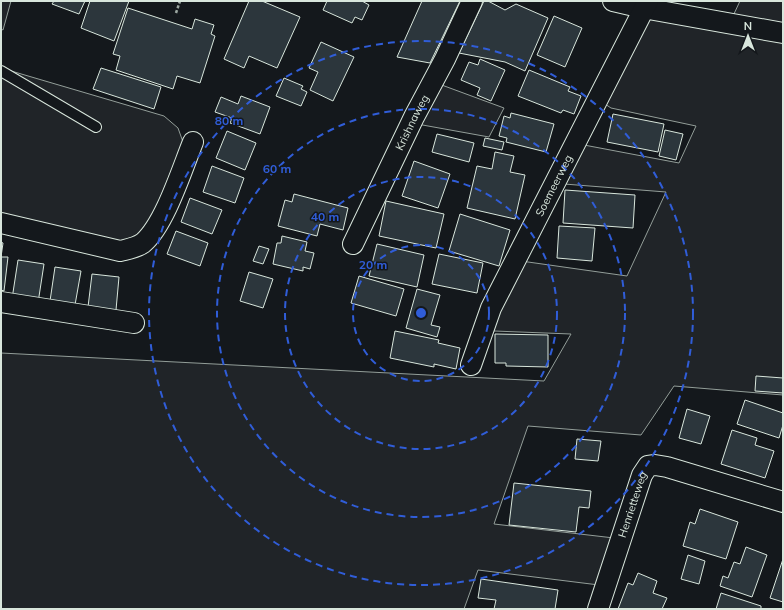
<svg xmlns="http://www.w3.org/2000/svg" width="784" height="610" viewBox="0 0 784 610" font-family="Mulish,sans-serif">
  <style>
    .green { fill: #202428; stroke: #939e99 }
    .building { fill: #2c363c; stroke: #d8e6dc }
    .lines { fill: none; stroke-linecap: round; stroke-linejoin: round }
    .lane-casing { stroke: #d8e6dc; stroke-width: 12 }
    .street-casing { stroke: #d8e6dc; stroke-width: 22 }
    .path { stroke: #9da8a2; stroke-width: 2.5; stroke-dasharray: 3 2; stroke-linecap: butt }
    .lane { stroke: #14181c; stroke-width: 10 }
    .street { stroke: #14181c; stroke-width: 20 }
    .ring { fill: none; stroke: #305dd8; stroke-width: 2; stroke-dasharray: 7 5 }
    .labels { text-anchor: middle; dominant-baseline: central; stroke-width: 3; stroke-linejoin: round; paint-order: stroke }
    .street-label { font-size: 11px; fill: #d8e6dc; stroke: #14181c }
    .centre { fill: #305dd8; stroke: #14181c; stroke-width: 2 }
    .ring-label { font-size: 12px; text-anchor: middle; font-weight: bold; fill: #305dd8; stroke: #14181c; stroke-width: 3; stroke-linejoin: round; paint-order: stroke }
  </style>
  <rect width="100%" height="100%" fill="#14181c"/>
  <path class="green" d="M1 1H11L3 30 1 29Z
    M740 1H783V27L733 16Z
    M649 16 783 40V395L674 386 641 435 528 426 494 524 614 538 599 585 478 570 464 609H1V353L544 381 571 334 494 331 491 322 521 261 627 276 666 192 564 184 584 145 679 163 696 126 611 108 605 104Z
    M1 68 164 116 178 128 183 142 154 213 136 238 125 242 1 216Z
    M439 84 504 108 489 137 417 124Z"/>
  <path class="building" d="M54 1H85L79 14 52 4Z
    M90 1H129L114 41 81 28Z
    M249 1H262L300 17 277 68 249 56 244 68 224 59Z
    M327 1H362L369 5 362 20 355 17 352 23 323 10Z
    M422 1H460L430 63 397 57Z
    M484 1H488L505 10 516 4 548 18 525 71 505 62 459 53Z
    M128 8 192 29 195 19 214 25 211 34 215 36 200 83 177 76 173 89 116 70 120 56 113 54Z
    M554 16 582 28 565 67 537 55Z
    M321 42 354 57 333 101 310 90 318 72 309 68Z
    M480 59 505 70 491 101 477 95 480 88 461 80 469 62 478 65Z
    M101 68 161 87 154 109 93 89Z
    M529 70 570 87 568 91 581 96 574 114 563 110 561 113 518 96Z
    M284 78 303 86 301 89 307 92 301 106 276 96Z
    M241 96 270 107 260 134 230 123 232 118 215 112 221 97 238 104Z
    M511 113 554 124 546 152 506 142 507 138 499 136 504 116 510 118Z
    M613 114 664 124 658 152 607 142Z
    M665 130 683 134 676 160 659 156Z
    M227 131 256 143 245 170 216 158Z
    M437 134 474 143 469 162 432 152Z
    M485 138 504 142 502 150 483 146Z
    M495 152 514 156 510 172 525 175 515 219 467 208 477 166 492 169Z
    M414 161 450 174 438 208 402 196Z
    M212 166 244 178 235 203 203 192Z
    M565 190 635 195 633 228 563 223Z
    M294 194 348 208 343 230 320 224 317 236 278 226 285 200 292 202Z
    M190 198 222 210 212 234 181 222Z
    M386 201 444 214 436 248 379 236Z
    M460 214 510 230 499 266 449 251Z
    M559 226 595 228 592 261 557 258Z
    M176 231 208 243 200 266 167 254Z
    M282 236 307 242 305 251 314 253 310 269 303 267V271L273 264 277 243H281Z
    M1 242 3 243 1 257H8L4 291 1 290Z
    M377 244 424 255 417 287 369 276Z
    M259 246 269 249 263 264 253 261Z
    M439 254 483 263 477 293 432 284Z
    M18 260 44 264 38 303 12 299Z
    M55 267 81 271 75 305 50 301Z
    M249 272 273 279 263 308 240 301Z
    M92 274 119 277 116 310 88 307Z
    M359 276 404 289 396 316 351 303Z
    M417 289 440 295 431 325 440 327 437 337 406 328Z
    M395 331 439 340 438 343 460 348 456 369 434 364V367L390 358Z
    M495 334 548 335V367L506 366V363H495Z
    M756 376 783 378V393L755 391Z
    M745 400 783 413V425L779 438 737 424Z
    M687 409 710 416 701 444 679 438Z
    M732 430 757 438 755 445 774 451 765 478 721 464Z
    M577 439 601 441 598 461 575 459Z
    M514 483 591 491 589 508 579 507 576 532 509 525Z
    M700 509 738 522 726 559 683 546 690 522 695 524Z
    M746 547 767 555 752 597 720 586 723 576 728 578 734 562 740 564Z
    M688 555 705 561 699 584 681 579Z
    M783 559V602L770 598Z
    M638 573 657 581 653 593 667 598 662 609H618L628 583 633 585Z
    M481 579 558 590 555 609H494L496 600 478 598Z
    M721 593 761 606V609H716Z"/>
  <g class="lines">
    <defs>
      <path id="lane" d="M1 71 96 127"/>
      <g id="street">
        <path d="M613 1 643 8 783 33"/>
        <path d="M1 223 120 251C128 249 136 248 143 243 165 224 182 169 193 142"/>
        <path id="s1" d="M353 244 414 117 445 59 472 1"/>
        <path d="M1 302 134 323"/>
        <path id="s2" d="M471 365 491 308 648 1"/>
        <path id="s3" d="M598 609 642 475 648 466 655 465 667 467 783 502"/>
      </g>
    </defs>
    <use href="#lane" class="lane-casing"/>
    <use href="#street" class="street-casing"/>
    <path class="path" d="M176 13 180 1"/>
    <use href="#lane" class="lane"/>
    <use href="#street" class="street"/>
  </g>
  <g class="ring">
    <circle cx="421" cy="313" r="68"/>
    <circle cx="421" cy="313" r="136"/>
    <circle cx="421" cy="313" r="204"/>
    <circle cx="421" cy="313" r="272"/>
  </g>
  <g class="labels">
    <g class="street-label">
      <text stroke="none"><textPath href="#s1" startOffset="135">Krishnaweg</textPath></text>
      <text stroke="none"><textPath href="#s2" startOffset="198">Soemeerweg</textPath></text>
      <text stroke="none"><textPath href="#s3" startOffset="110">Henrietteweg</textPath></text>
    </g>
  </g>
  <circle cx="421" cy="313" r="6" class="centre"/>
  <g class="ring-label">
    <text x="229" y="125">80 m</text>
    <text x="277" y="173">60 m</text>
    <text x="325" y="221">40 m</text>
    <text x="373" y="269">20 m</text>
  </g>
  <rect width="784" height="610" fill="none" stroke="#d8e6dc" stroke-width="4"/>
  <g transform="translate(748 36)" stroke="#14181c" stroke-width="3" paint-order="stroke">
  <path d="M0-3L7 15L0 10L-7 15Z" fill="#d8e6dc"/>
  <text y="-6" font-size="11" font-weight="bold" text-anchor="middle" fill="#d8e6dc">N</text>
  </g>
</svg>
